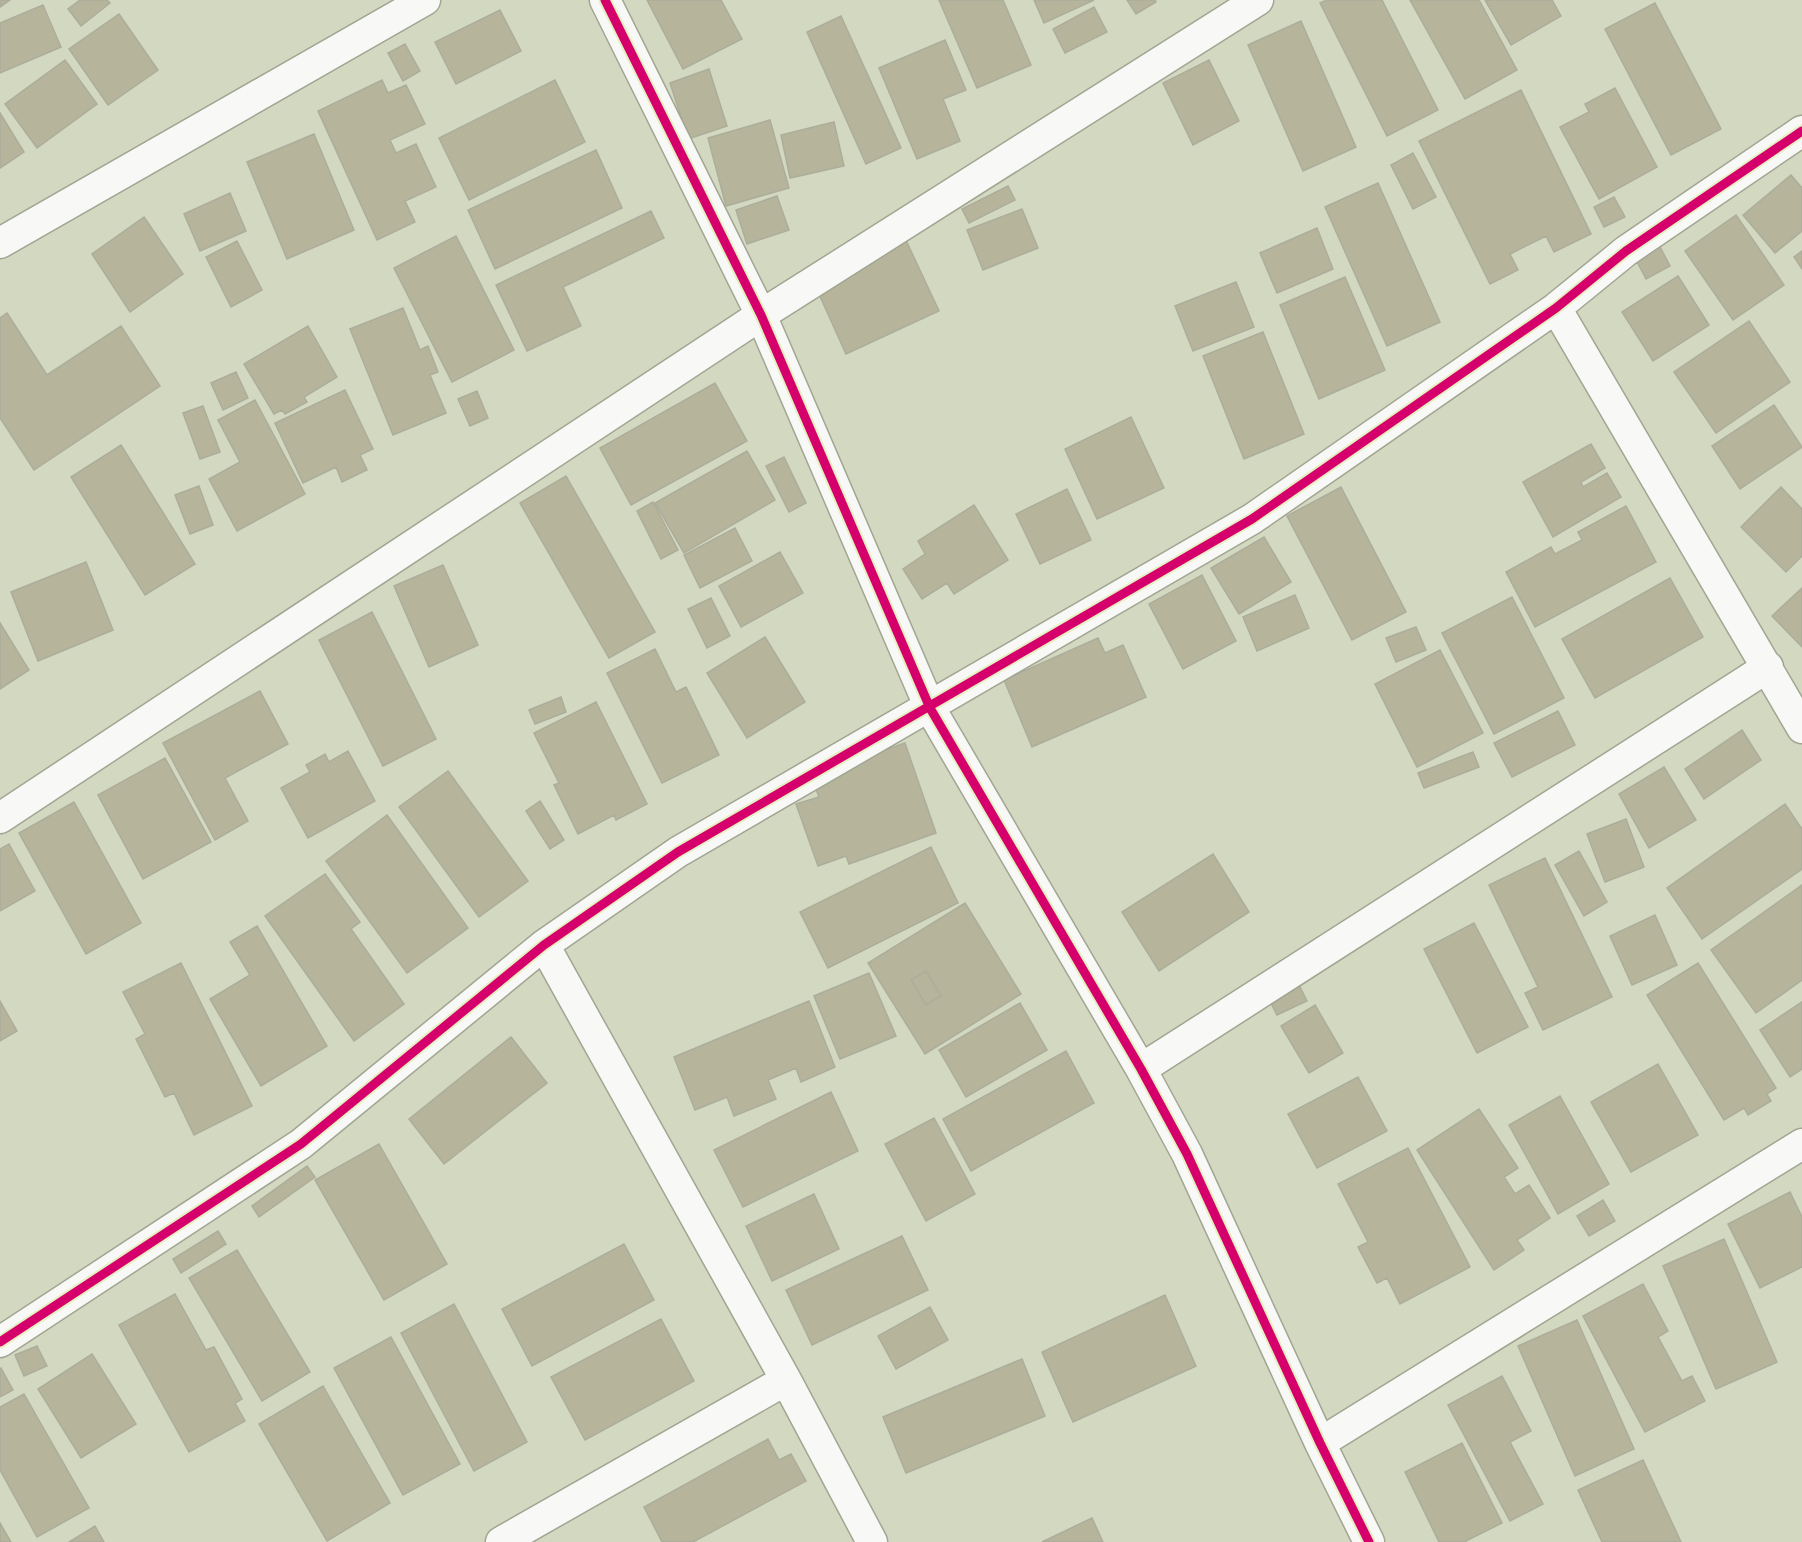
<svg xmlns="http://www.w3.org/2000/svg" width="1802" height="1542" viewBox="0 0 1802 1542" font-family="Mulish,sans-serif">
  <style>
    .building { fill: #b6b59c; stroke: #acad9a; stroke-width: 1.5; fill-rule: evenodd }
    .lines { fill: none; stroke-linecap: round; stroke-linejoin: round }
    .street-casing { stroke: #a1a592; stroke-width: 33 }
    .street { stroke: #f8f9f6; stroke-width: 30 }
    .cycleway-casing { stroke: #e6efc2; stroke-width: 13 }
    .cycleway { stroke: #d6006c; stroke-width: 9 }
  </style>
  <rect width="100%" height="100%" fill="#d3d8c0"/>
  <path class="building" d="M0 0H10L0 7Z
    M80 0H107L110 3 81 26 68 9Z
    M647 0H721L742 39 683 69Z
    M939 0H1003L1031 65 977 88Z
    M1034 0H1094L1044 23Z
    M1127 0H1155L1156 2 1136 14Z
    M1327 0H1382L1438 110 1387 136 1320 3Z
    M1410 0H1479L1517 70 1465 99Z
    M1485 0H1552L1561 16 1511 45Z
    M1655 3 1721 129 1671 155 1605 29Z
    M43 5 61 47 0 73V23Z
    M1094 7 1107 32 1065 53 1053 29Z
    M500 10 521 51 456 84 435 42Z
    M119 14 158 70 108 105 69 49Z
    M841 16 901 148 866 164 807 32Z
    M1301 21 1356 147 1303 171 1248 45Z
    M945 40 966 90 943 99 960 141 917 159 879 68Z
    M405 44 420 71 403 81 388 53Z
    M65 60 97 104 37 148 5 104Z
    M1209 60 1239 121 1193 145 1163 83Z
    M709 69 727 126 688 139 670 83Z
    M382 80 388 93 406 85 425 124 390 140 396 153 416 144 436 187 405 201 415 222 377 240 318 111Z
    M555 80 585 142 469 200 439 138Z
    M1615 88 1657 167 1599 199 1560 127 1589 112 1585 104Z
    M1521 90 1591 234 1554 252 1546 236 1510 254 1518 270 1490 284 1419 141Z
    M0 113 24 152 0 168Z
    M770 120 789 188 726 206 708 138Z
    M834 122 844 166 790 178 781 135Z
    M314 134 354 230 287 259 247 162Z
    M596 150 622 208 495 269 468 210Z
    M1413 153 1436 197 1413 209 1391 165Z
    M1791 175 1802 188V231L1775 253 1743 215Z
    M1378 183 1440 322 1387 346 1325 207Z
    M1008 186 1015 200 969 223 962 209Z
    M230 193 246 231 200 251 184 214Z
    M777 196 789 230 747 244 736 210Z
    M1614 197 1625 217 1604 227 1594 207Z
    M1022 209 1038 248 983 270 967 230Z
    M651 211 664 238 563 287 581 326 527 351 496 285Z
    M1736 215 1784 285 1733 320 1685 251Z
    M144 217 183 274 130 312 92 254Z
    M1317 228 1333 269 1277 293 1260 253Z
    M456 236 514 350 452 382 394 268Z
    M904 236 939 311 846 354 818 292Z
    M237 241 262 290 231 307 206 257Z
    M1657 241 1670 266 1646 279 1633 254Z
    M1802 251V269L1794 257Z
    M1678 276 1709 325 1653 361 1622 312Z
    M1345 277 1385 370 1319 399 1280 305Z
    M1236 282 1254 327 1193 351 1175 306Z
    M403 308 420 350 428 346 438 372 430 375 446 413 393 435 350 329Z
    M7 313 47 375 121 326 160 386 34 470 0 418V318Z
    M1749 321 1790 382 1716 433 1674 372Z
    M308 326 337 377 304 397 307 402 285 414 282 410 274 414 244 364Z
    M1263 332 1304 434 1244 459 1203 356Z
    M236 372 248 398 223 410 211 383Z
    M715 383 747 441 631 505 600 448Z
    M345 390 373 449 360 455 367 470 342 482 336 467 303 483 275 423Z
    M477 391 488 418 470 426 458 399Z
    M255 400 305 494 237 531 209 479 240 462 218 420Z
    M1774 405 1802 447 1740 489 1712 446Z
    M203 406 220 452 200 459 183 413Z
    M1131 417 1164 488 1097 519 1065 449Z
    M1591 444 1605 468 1581 482 1583 487 1607 473 1621 497 1553 537 1523 482Z
    M121 445 195 564 145 595 71 477Z
    M747 451 775 500 684 553 655 503Z
    M784 457 806 503 789 512 766 466Z
    M566 476 655 632 609 658 520 503Z
    M199 486 213 525 190 534 175 495Z
    M1341 487 1406 612 1352 640 1287 516Z
    M1781 487 1802 509V556L1786 572 1741 527Z
    M1067 489 1091 540 1040 564 1016 514Z
    M653 502 678 550 661 559 637 511Z
    M974 505 1008 560 954 594 947 583 922 599 903 569 925 554 918 541Z
    M1626 506 1656 562 1535 627 1506 572 1551 547 1555 554 1582 540 1578 532Z
    M735 528 752 561 700 588 684 555Z
    M1264 537 1291 582 1239 614 1211 568Z
    M780 552 803 593 741 627 719 586Z
    M86 562 113 630 38 661 11 592Z
    M443 565 478 645 429 667 394 586Z
    M1202 575 1236 641 1183 669 1149 604Z
    M1670 578 1703 637 1595 698 1562 639Z
    M1802 588V647L1772 616Z
    M1295 595 1309 628 1257 651 1243 617Z
    M1512 597 1564 698 1494 734 1442 633Z
    M711 598 730 636 707 648 688 609Z
    M372 612 436 739 383 766 319 640Z
    M0 623 29 670 0 689Z
    M1416 627 1426 650 1396 662 1386 638Z
    M765 637 805 702 747 738 707 673Z
    M1098 638 1105 653 1123 645 1146 697 1032 747 1004 680Z
    M655 649 676 692 686 687 719 755 662 783 607 673Z
    M1440 650 1483 733 1417 767 1375 684Z
    M260 691 288 744 225 778 248 821 215 840 163 743Z
    M561 697 566 712 535 724 529 710Z
    M596 702 647 804 616 820 614 815 578 834 554 785 559 783 534 733Z
    M1558 711 1575 745 1512 777 1494 743Z
    M1742 730 1761 760 1704 799 1685 769Z
    M905 743 936 833 849 864 846 856 818 866 796 804 819 797 811 776Z
    M348 751 375 801 308 838 281 788 310 772 306 765 325 754 329 762Z
    M1473 752 1479 767 1424 788 1418 773Z
    M165 758 211 842 143 879 98 795Z
    M1664 767 1696 820 1649 848 1619 794Z
    M448 771 528 881 479 917 399 807Z
    M540 801 564 840 550 849 526 811Z
    M74 802 141 923 86 954 19 833Z
    M1785 804 1802 829V869L1702 939 1667 888Z
    M387 815 468 928 407 973 326 861Z
    M1626 819 1644 867 1605 882 1587 834Z
    M9 844 35 891 0 911V849Z
    M931 847 958 903 828 968 800 912Z
    M1579 851 1607 902 1584 916 1555 865Z
    M1213 854 1249 912 1159 971 1122 912Z
    M1545 858 1612 997 1543 1030 1525 993 1538 987 1489 885Z
    M325 874 360 922 351 929 404 1004 354 1041 265 916Z
    M1802 885V980L1756 1013 1711 950Z
    M965 903 1021 994 925 1054 868 963ZM926 971 941 996 926 1005 911 980Z
    M1655 915 1677 965 1632 985 1610 936Z
    M1474 923 1528 1027 1477 1053 1424 949Z
    M257 926 327 1046 261 1086 210 999 250 975 230 942Z
    M181 963 252 1106 194 1135 174 1093 165 1097 136 1039 145 1034 123 992Z
    M1698 963 1776 1088 1767 1094 1771 1101 1748 1115 1744 1108 1724 1120 1647 995Z
    M926 971 941 996 926 1005 911 980Z
    M869 973 896 1036 840 1059 814 996Z
    M1297 981 1307 1001 1277 1015 1267 995Z
    M0 1001 17 1031 0 1041Z
    M809 1001 835 1067 801 1082 796 1068 768 1080 776 1099 734 1116 727 1097 695 1110 674 1057Z
    M1802 1002V1069L1790 1077 1760 1030Z
    M1020 1003 1047 1050 966 1097 939 1050Z
    M1315 1005 1343 1053 1309 1073 1281 1026Z
    M511 1037 547 1083 444 1164 409 1119Z
    M1066 1051 1094 1103 971 1171 943 1119Z
    M1658 1064 1698 1135 1631 1172 1591 1102Z
    M1358 1077 1387 1131 1317 1168 1288 1114Z
    M831 1092 858 1151 743 1207 714 1150Z
    M1560 1096 1609 1184 1558 1214 1509 1125Z
    M1479 1109 1518 1168 1504 1177 1515 1194 1529 1185 1550 1218 1517 1240 1524 1250 1494 1270 1417 1150Z
    M934 1118 975 1194 926 1221 885 1144Z
    M379 1144 447 1264 384 1300 315 1180Z
    M1408 1148 1470 1267 1400 1304 1387 1278 1377 1283 1358 1247 1368 1242 1338 1184Z
    M307 1166 315 1177 259 1217 252 1206Z
    M1790 1192 1802 1217V1267L1760 1288 1728 1224Z
    M814 1194 839 1249 772 1281 746 1226Z
    M1603 1200 1615 1221 1589 1236 1577 1216Z
    M218 1231 226 1244 181 1273 173 1259Z
    M902 1236 928 1290 812 1345 786 1290Z
    M1724 1239 1777 1362 1716 1389 1663 1266Z
    M624 1244 654 1300 532 1366 502 1309Z
    M237 1250 310 1372 262 1401 189 1278Z
    M1643 1284 1668 1331 1658 1337 1682 1381 1692 1376 1705 1401 1645 1432 1583 1316Z
    M175 1294 206 1350 214 1347 242 1399 235 1403 245 1421 189 1452 119 1325Z
    M1165 1295 1196 1366 1073 1422 1042 1352Z
    M454 1304 527 1442 474 1471 401 1333Z
    M930 1307 948 1340 896 1369 878 1336Z
    M661 1319 694 1381 585 1440 551 1377Z
    M1577 1320 1634 1449 1575 1476 1518 1346Z
    M391 1337 460 1464 403 1495 334 1368Z
    M37 1346 47 1366 24 1376 15 1355Z
    M92 1354 136 1424 81 1458 38 1389Z
    M1022 1359 1045 1416 906 1473 883 1417Z
    M1 1368 13 1390 0 1397V1369Z
    M1502 1376 1531 1431 1510 1442 1543 1504 1510 1521 1448 1405Z
    M323 1386 390 1503 327 1541 259 1424Z
    M24 1394 89 1508 37 1537 0 1470V1407Z
    M768 1439 779 1460 791 1454 806 1481 693 1542H662L644 1507Z
    M1462 1443 1502 1523 1464 1542H1439L1405 1472Z
    M1643 1460 1681 1542H1602L1578 1490Z
    M1092 1518 1103 1542H1042Z
    M0 1523 11 1542H0Z
    M95 1526 104 1542H69Z"/>
  <g class="lines">
    <defs>
      <path id="street" d="M605 0 761 315 930 708 1141 1069 1187 1154 1320 1443 1369 1542
        M0 243 425 0
        M1556 308 1802 728
        M0 818 761 315 1258 0
        M544 945 786 1380 872 1542
        M1141 1069 1768 667
        M0 1342 301 1144 544 945 678 852 1252 519 1556 308 1626 251 1802 131
        M1320 1443 1802 1144
        M501 1542 786 1380"/>
    </defs>
    <use href="#street" class="street-casing"/>
    <use href="#street" class="street"/>
    <defs>
      <path id="cycleway" d="M605 0 761 315 930 708 1141 1069 1187 1154 1320 1443 1369 1542
        M0 1342 301 1144 544 945 678 852 1252 519 1556 308 1626 251 1802 131"/>
    </defs>
    <use href="#cycleway" class="cycleway-casing"/>
    <use href="#cycleway" class="cycleway"/>
  </g>
</svg>
